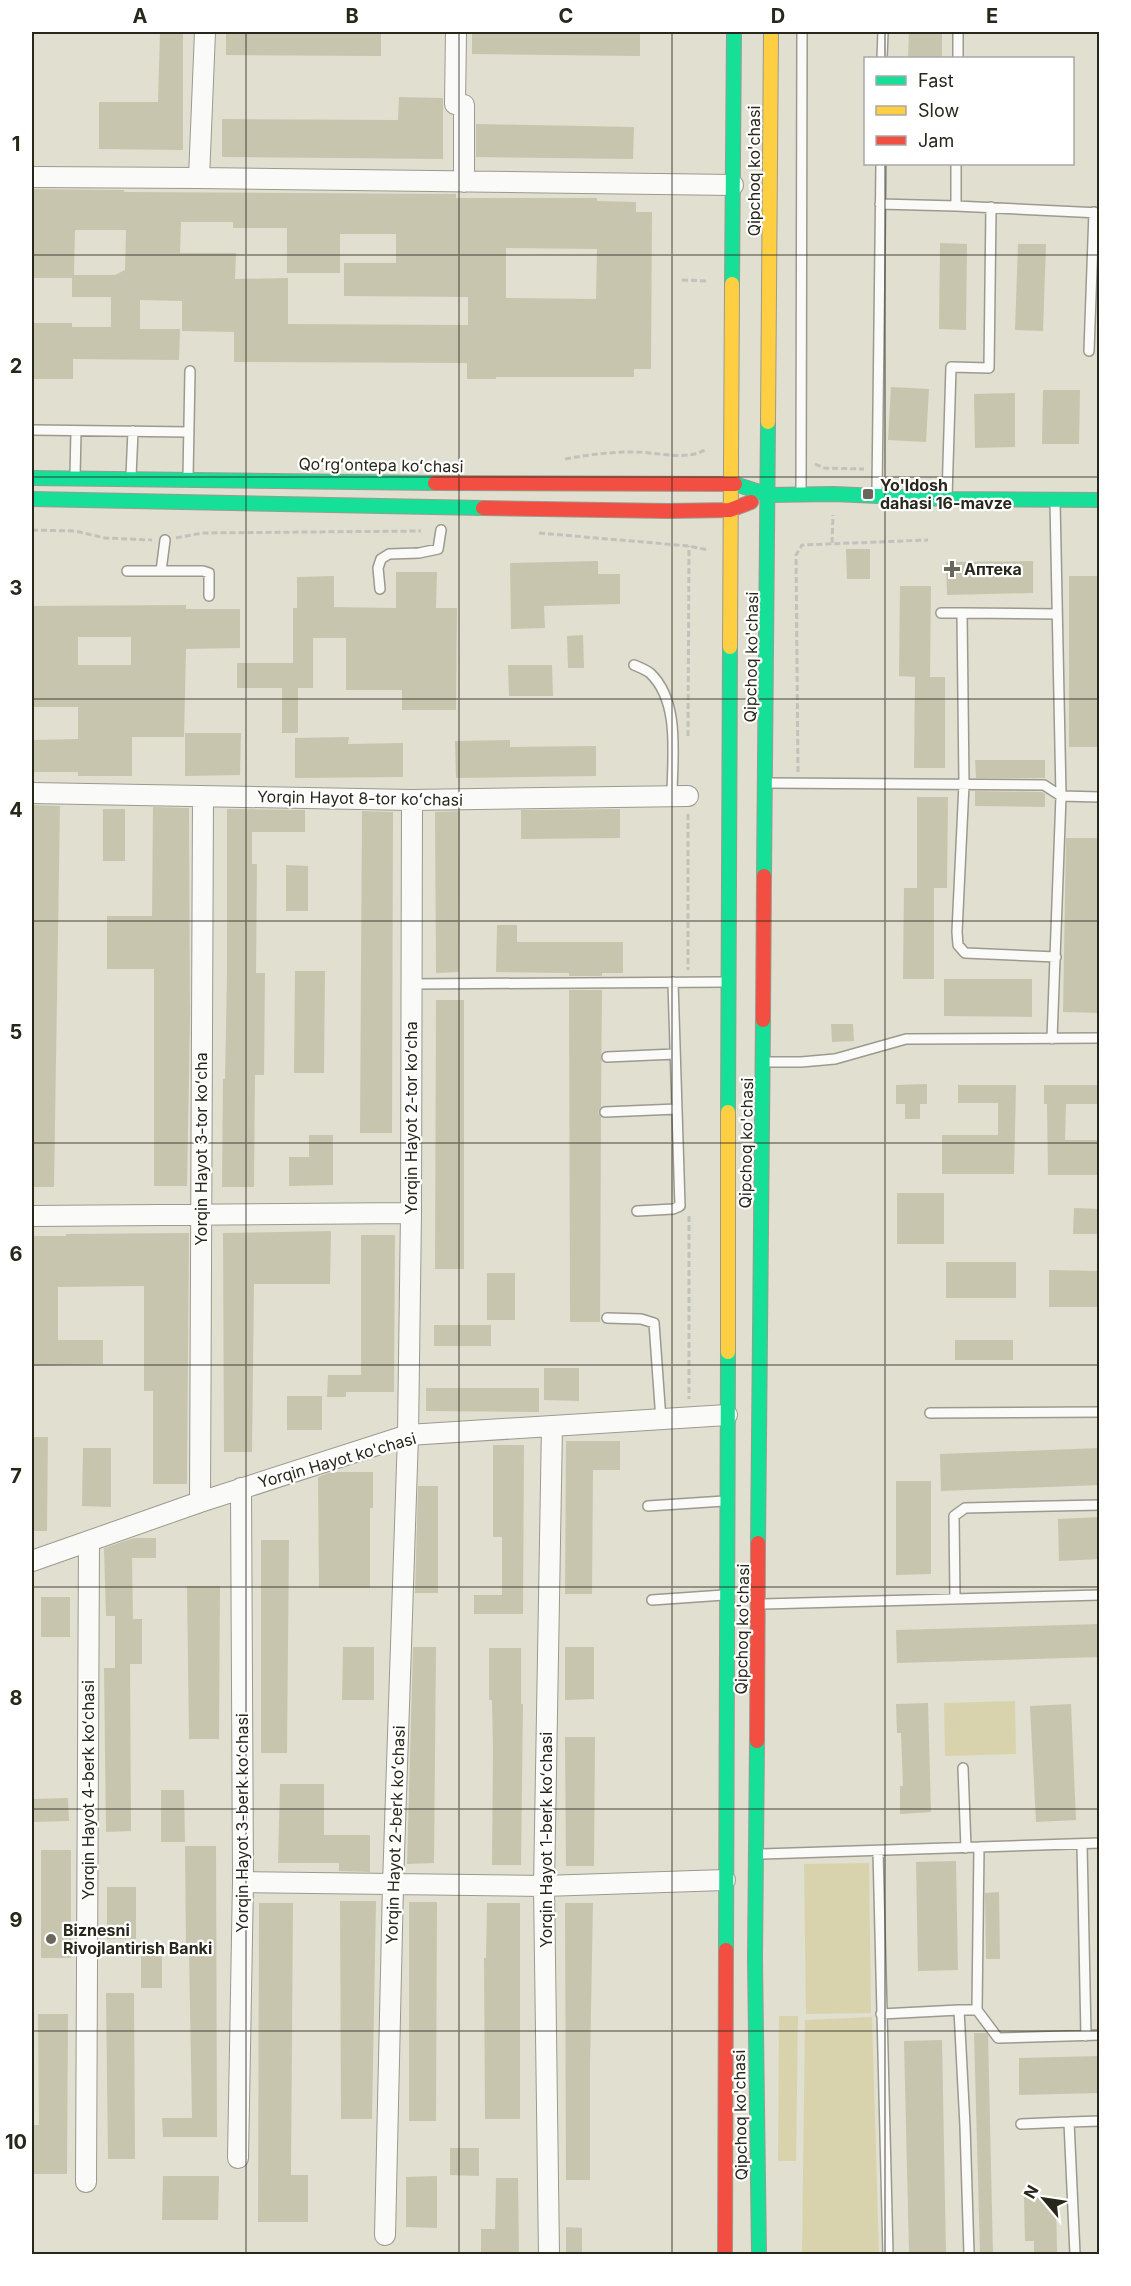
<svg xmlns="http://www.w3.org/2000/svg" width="1131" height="2286" viewBox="0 0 1131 2286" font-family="Inter,sans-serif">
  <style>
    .green { fill: #d8d3ad }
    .building { fill: #c8c5ae; fill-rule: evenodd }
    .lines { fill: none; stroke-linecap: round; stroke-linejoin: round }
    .lane-casing { stroke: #9c9a8e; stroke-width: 12 }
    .street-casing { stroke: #9c9a8e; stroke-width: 22 }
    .fast-casing { stroke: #9c9a8e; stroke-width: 16 }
    .slow-casing { stroke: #9c9a8e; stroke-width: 16 }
    .jam-casing { stroke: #9c9a8e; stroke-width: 16 }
    .path { stroke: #c2c2bc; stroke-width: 3; stroke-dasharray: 6 3; stroke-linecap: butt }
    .lane { stroke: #fafaf8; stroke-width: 9 }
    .street { stroke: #fafaf8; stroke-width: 20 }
    .fast { stroke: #16e098; stroke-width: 14 }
    .slow { stroke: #ffcf43; stroke-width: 14 }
    .jam { stroke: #f24e42; stroke-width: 14 }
    .grid { fill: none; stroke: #28271b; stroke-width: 1.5; stroke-opacity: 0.55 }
    .poi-dot { fill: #69675a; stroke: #fff; stroke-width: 2 }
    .labels { text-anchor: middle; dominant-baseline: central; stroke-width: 4.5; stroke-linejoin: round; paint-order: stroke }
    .street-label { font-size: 16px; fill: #28271b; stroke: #fff }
    .poi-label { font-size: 16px; font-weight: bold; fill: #28271b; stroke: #fff; text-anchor: start }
    .neatline { fill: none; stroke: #28271b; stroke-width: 2 }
    .grid-label { font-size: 20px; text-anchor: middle; font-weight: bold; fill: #28271b }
  </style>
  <rect width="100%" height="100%" fill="#e1dfcf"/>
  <path class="green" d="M1015 1701 1016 1754 945 1756 944 1703Z
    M869 1863 871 2013 806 2014 804 1864Z
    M779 2016H798L796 2161H778Z
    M872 2017 879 2254H802L805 2020Z"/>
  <path class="building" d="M160 32H183V150L99 149V102H158Z
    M226 32H381V56L226 55Z
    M472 32H640V56L472 54Z
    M909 32H942V58H908Z
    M399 97 443 98V159L222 157V119L398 120Z
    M476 124 634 127 633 159 476 157Z
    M32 189 124 190V192L456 194V198H597V201L636 202V212H652L651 369H634V377H496V379H467V363L234 362V332L182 331V301L140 300V329H180L179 360 73 359V379H32V323H72V327H111V297H72V278H32ZM181 222H233V228H287V273H340V234H396V263H344V296L468 297V325L288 324V278L235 279 236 253H180ZM75 230H126L125 270 115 275H74ZM506 248 597 249 596 299 506 298Z
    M940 243 967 244 966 330 939 329Z
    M1018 244H1046L1043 331 1015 330Z
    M891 387 929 389 926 442 888 440Z
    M1043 390H1080L1079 444H1042Z
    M1015 393V447L975 448 974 394Z
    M846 549H870V579H847Z
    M598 561V574H620V604L544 606 545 628 511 629 510 563Z
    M1033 561V593L947 595 946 562Z
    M396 572H437L436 608H457L456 710H402V690H346V638H313V688H298V733H282V688H237V663H293V608H297V577L334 576V607L396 608Z
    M1069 576H1100V747H1069Z
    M900 586H931L930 677H945V768H914L915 677 899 676Z
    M186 605V609H240V648L186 649 184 737H132V776H78V772H32V740L78 739V707H32V606ZM78 637H131V665H78Z
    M583 635 584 668H568L567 636Z
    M508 665H552L553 696H509Z
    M185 733H241L240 775 185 776Z
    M349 737 348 744 403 743V777L295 778V738Z
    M510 740V747L596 746V776L456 778 455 741Z
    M975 760H1045V778H976Z
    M975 791 1042 792 1045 794V807L975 806Z
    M917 797H948L947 888H934V979H903L904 888H917Z
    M32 805 60 806 54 1187H32Z
    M153 807 189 808 190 1019 187 1186H154V969H107V916H152Z
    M103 809H125V861H103Z
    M227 809 305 810V832H252V864H257L256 973H265L264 1075H255L254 1187H222L223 1079H225L227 973Z
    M620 809V838L521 839V810Z
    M362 811 393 812 392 1133H360Z
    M460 811 459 972 436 973 435 812Z
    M1066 838H1100V1013L1063 1012Z
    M286 865 308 866V911H286Z
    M497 925H517V942H623V973H602V976H569V973L496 972Z
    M295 971H325L324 1073H294Z
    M944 979H1032V1017L944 1016Z
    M569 990H602L601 1107 598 1112 601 1117 600 1322H570Z
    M436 1000H464V1269H435Z
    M831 1024H853L854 1041 832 1042Z
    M927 1084V1104H920V1119H905V1104H896V1085Z
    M958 1085H1016L1014 1174H942V1135H998V1103H958Z
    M1044 1085H1100V1104H1066L1065 1140H1100V1175H1048L1047 1104H1044Z
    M309 1135H333V1185L289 1186V1157H309Z
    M897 1193H944V1244H897Z
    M1074 1208 1100 1209V1234H1073Z
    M331 1231 330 1284H254L252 1452H224L223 1233Z
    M189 1233 187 1484H153V1391H144V1286L58 1287V1340H103V1364L32 1366V1236H66V1234Z
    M361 1235H395L394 1392H346V1397H327L328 1375H361Z
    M946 1262H1016V1298H946Z
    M1049 1270 1100 1271V1307H1049Z
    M487 1273H515V1320H487Z
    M434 1325H491V1346H434Z
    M955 1340H1013V1360H955Z
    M544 1368H579V1401L544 1400Z
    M426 1388H539V1412L426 1411Z
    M287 1396H322V1430H287Z
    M32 1437H48L47 1531H32Z
    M566 1441H620V1470H593L592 1594H565Z
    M493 1445H524L523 1614H474V1595H502V1537H493Z
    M83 1448H111V1507L82 1506Z
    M1100 1448V1485L941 1491 940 1454Z
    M331 1472H373V1508H370V1588H319L318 1477Z
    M896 1481H931V1574L896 1575Z
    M418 1486H438V1593H415Z
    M1100 1517V1559L1059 1561 1058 1519Z
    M134 1538H156V1558H132L133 1619H142V1664H130L131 1831 106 1832 104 1668H115V1616H106L104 1548Z
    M261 1540H289L287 1753H261Z
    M187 1586H220L219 1739H189Z
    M41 1597H70V1637H41Z
    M1100 1624V1657L897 1663 896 1630Z
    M343 1647H374V1700H342Z
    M413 1647H436L434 1863 407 1864Z
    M565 1647H594V1699L565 1700Z
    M489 1648H521V1704H523L521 1865H492L493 1751 492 1700H489Z
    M928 1703 931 1812 900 1814V1786H903L901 1733H897L896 1704Z
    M1071 1704 1076 1820 1036 1822 1030 1706Z
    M565 1737H595L594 1866H566Z
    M280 1784H324V1835H370V1872L339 1871V1863H278Z
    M161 1790H184L185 1842H161Z
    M68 1798 69 1821 33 1822V1799Z
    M185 1846H216L217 2137H163L162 2118H192L189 1951H186Z
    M41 1850H71V1958H41Z
    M956 1861 958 1970 918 1971 916 1862Z
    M107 1887H136V1939H107Z
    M999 1892 1000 1959H986L985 1893Z
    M340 1901H376L372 2119H341Z
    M409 1902H437L436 2121H409Z
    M259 1903H293L291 2175H308V2222H258Z
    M487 1903H520V2119H485L484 1958H486Z
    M565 1903H593L590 2064V2180H566Z
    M141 1944H162V1988H141Z
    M106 1993H134L135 2159H108Z
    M38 2014H68L67 2174H32V2125H39Z
    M974 2033H986L988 2035 993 2254H980Z
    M942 2040 946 2254H909L904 2041Z
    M1100 2056V2093L1019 2095V2058Z
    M450 2148H479V2176L450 2175Z
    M163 2176H219L218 2220H162Z
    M437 2176V2228L406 2227V2177Z
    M496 2178H518L519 2254H481V2229H495Z
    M1056 2196 1057 2254H1034V2241H1025L1024 2197Z
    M566 2227 582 2228V2254H566Z"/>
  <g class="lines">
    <defs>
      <path id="lane" d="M882 58 883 32
        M958 58V32
        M880 204 956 206V164
        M956 206 1100 213
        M1089 351 1094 212
        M32 430 189 432
        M75 476 76 431
        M131 476 133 431
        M188 477 190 371
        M801 491 802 32
        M877 492 881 164
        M947 497 951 367 989 368 991 207
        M165 540 161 571H203L209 573V596
        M127 571H161
        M380 589 378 568 381 559 389 554 419 553 438 549 441 530
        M941 613H962
        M634 665C639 667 646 670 650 673 681 702 672 759 672 796
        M768 783 1044 785 1061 796 1100 797
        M1056 957 965 953 958 945 957 932 964 784 962 613 1057 614
        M411 984 726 982
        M1052 1039 1061 796 1055 501
        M607 1057 675 1054
        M766 1062H801L835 1059 906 1039 1100 1038
        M605 1112 677 1109
        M637 1211 673 1209 680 1206 673 982
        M607 1318 641 1319 654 1323 661 1420
        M930 1413 1100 1412
        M648 1506 724 1501
        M955 1598 954 1516 965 1508 1100 1505
        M652 1600 724 1595
        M763 1604 1100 1595
        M963 1768 966 1848
        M1082 1844 1086 2036
        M979 1847 1100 1843
        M878 1851 888 2254
        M761 1854 979 1847 977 2010H959L965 2126 969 2254
        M977 2010 998 2038 1100 2035
        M881 2014 959 2010
        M1021 2124 1069 2122
        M1075 2254 1069 2122 1100 2121"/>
      <path id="street" d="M456 32 455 104 464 105V182
        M32 177 199 178 733 185
        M199 178 205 32
        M32 793 412 800 688 796
        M32 1216 411 1213
        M200 1502 203 796
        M32 1561 200 1502 408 1435 727 1415
        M243 1882 544 1886 725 1880
        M238 2158 243 1882 241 1488
        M86 2182 89 1541
        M385 2235 393 1885 408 1435 411 1213 412 800
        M549 2254 544 1886 552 1426"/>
      <path id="fast" d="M732 284 734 32
        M32 478 435 483
        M735 484 769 495 833 494 947 499 1100 500
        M32 499 483 508
        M764 876 768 422
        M728 1112 730 647
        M758 1543 763 1020
        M757 1741 755 1960 759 2254
        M726 1950 728 1352"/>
      <path id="slow" d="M768 422 771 32
        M730 647 732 284
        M728 1352V1112"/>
      <path id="jam" d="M435 483 735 484
        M483 508 668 511 730 510 751 502
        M763 1020 764 876
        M757 1741 758 1543
        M725 2254 726 1950"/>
    </defs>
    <use href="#lane" class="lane-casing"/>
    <use href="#street" class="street-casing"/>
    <use href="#fast" class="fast-casing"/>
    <use href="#slow" class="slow-casing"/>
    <use href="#jam" class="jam-casing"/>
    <path class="path" d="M682 280 709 281
      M565 459C587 455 609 452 631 452 652 451 689 462 706 449
      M815 464 824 468 864 469
      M32 530 75 531 105 538 152 540
      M539 533 689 546 708 550
      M176 538 202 533 421 531
      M832 543 833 515
      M688 736 689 546
      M798 772 796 555 802 545 928 540
      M688 814V970
      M689 1216V1399"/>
    <use href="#lane" class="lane"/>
    <use href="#street" class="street"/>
    <use href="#fast" class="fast"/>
    <use href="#slow" class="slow"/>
    <use href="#jam" class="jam"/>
  </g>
  <path class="grid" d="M246 32V2254M459 32V2254M672 32V2254M885 32V58M885 164V2254M32 255H1100M32 477H1100M32 699H1100M32 921H1100M32 1143H1100M32 1365H1100M32 1587H1100M32 1809H1100M32 2031H1100"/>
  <g class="poi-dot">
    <rect x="862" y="488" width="12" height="12" rx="3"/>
    <path d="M949 560h6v6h6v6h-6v6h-6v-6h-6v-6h6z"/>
    <circle cx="51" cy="1939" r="6"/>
  </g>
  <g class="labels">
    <g class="street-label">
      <text transform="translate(754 171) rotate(-90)">Qipchoq ko'chasi</text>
      <text transform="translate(381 465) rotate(1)">Qoʻrgʻontepa koʻchasi</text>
      <text transform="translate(751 657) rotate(-89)">Qipchoq ko'chasi</text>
      <text transform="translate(360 798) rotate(1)">Yorqin Hayot 8-tor koʻchasi</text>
      <text transform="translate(411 1118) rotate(-90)">Yorqin Hayot 2-tor koʻcha</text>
      <text transform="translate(746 1143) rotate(-89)">Qipchoq ko'chasi</text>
      <text transform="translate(201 1149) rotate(-90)">Yorqin Hayot 3-tor koʻcha</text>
      <text transform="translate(337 1460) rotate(-16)">Yorqin Hayot ko'chasi</text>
      <text transform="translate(742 1629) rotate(-89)">Qipchoq ko'chasi</text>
      <text transform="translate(88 1790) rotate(-90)">Yorqin Hayot 4-berk koʻchasi</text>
      <text transform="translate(242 1823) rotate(-90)">Yorqin Hayot 3-berk koʻchasi</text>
      <text transform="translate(395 1835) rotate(-88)">Yorqin Hayot 2-berk koʻchasi</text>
      <text transform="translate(546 1840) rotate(-90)">Yorqin Hayot 1-berk koʻchasi</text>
      <text transform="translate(740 2115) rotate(-91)">Qipchoq ko'chasi</text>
    </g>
    <g class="poi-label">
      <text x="880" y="485">Yo'ldosh<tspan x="880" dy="18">dahasi 16-mavze</tspan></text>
      <text x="964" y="569">Аптека</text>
      <text x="63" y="1930">Biznesni<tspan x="63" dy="18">Rivojlantirish Banki</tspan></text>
    </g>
  </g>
  <rect width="1131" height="2286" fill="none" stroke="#ffffff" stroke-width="66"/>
  <rect x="864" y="57" width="210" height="108" fill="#ffffff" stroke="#a9a9a4" stroke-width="1.5"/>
  <rect x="876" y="76" width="30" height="9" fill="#16e098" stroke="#a9a9a4" stroke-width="1.5"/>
  <text x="918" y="87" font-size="18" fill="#28271b">Fast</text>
  <rect x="876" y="106" width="30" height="9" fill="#ffcf43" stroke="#a9a9a4" stroke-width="1.5"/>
  <text x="918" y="117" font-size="18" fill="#28271b">Slow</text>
  <rect x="876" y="136" width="30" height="9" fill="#f24e42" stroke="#a9a9a4" stroke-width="1.5"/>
  <text x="918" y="147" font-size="18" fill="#28271b">Jam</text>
  <g transform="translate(1044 2199) rotate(299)" stroke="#ffffff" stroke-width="4.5" paint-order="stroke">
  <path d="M0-4.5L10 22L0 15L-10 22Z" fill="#28271b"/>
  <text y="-9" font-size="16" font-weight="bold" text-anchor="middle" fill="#28271b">N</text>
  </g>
  <rect x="33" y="33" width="1065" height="2220" class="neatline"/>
  <g class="grid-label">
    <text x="140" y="23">A</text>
    <text x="352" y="23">B</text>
    <text x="566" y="23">C</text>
    <text x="778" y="23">D</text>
    <text x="992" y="23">E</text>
    <text x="16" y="151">1</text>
    <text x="16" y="373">2</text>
    <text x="16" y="595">3</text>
    <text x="16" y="817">4</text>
    <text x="16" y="1039">5</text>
    <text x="16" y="1261">6</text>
    <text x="16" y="1483">7</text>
    <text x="16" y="1705">8</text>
    <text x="16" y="1927">9</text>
    <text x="16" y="2149">10</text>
  </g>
</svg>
